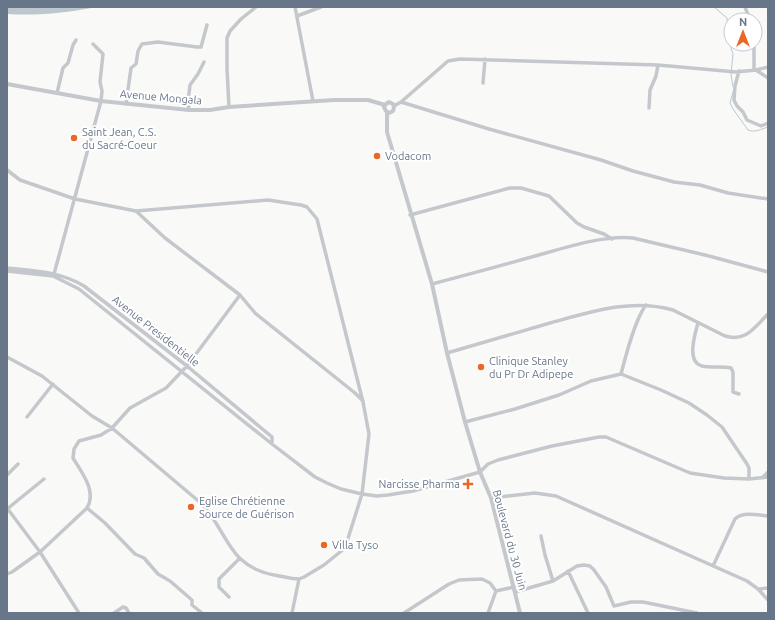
<svg xmlns="http://www.w3.org/2000/svg" width="775" height="620" viewBox="0 0 775 620" font-family="Ubuntu,sans-serif">
  <style>
    .water { fill: #bdc7cd }
    .lines { fill: none; stroke-linecap: round; stroke-linejoin: round }
    .stream { stroke: #bdc7cd; stroke-width: 1 }
    .minor { stroke: #c4c8cd; stroke-width: 3.5 }
    .tertiary { stroke: #c4c8cd; stroke-width: 4 }
    .poi-dot { fill: #ea6726; stroke: #fff; stroke-width: 1.5 }
    .labels { text-anchor: middle; dominant-baseline: central; stroke-width: 4; stroke-linejoin: round; paint-order: stroke }
    .street-label { font-size: 11px; fill: #677789; stroke: #fff }
    .poi-label { font-size: 11px; fill: #677789; stroke: #fff; text-anchor: start }
  </style>
  <rect width="100%" height="100%" fill="#f9faf7"/>
  <path class="water" d="M7 7H96C66 13 37 16 7 14Z"/>
  <g class="lines">
    <path class="stream" d="M714 7 727 18 730 45 733 54 731 74 733 87
      M733 92 730 103 733 109 748 130C755 133 761 129 768 127"/>
    <path class="minor" d="M295 7 313 101
      M745 7 750 20
      M297 16 321 7
      M754 70V44
      M756 70 768 78
      M739 71 735 86 734 100 737 106 743 112 747 120 761 126 768 123
      M483 83 485 59
      M57 93 63 68 68 63 73 45 76 40
      M401 102 489 129 601 160 633 171 674 182 700 185 728 193 768 199
      M126 104 131 68 136 64 138 51 142 44 158 42 197 47H201L207 25
      M394 106 401 102 448 61 460 59 658 65 736 72 756 70 768 67
      M229 107 227 69V38L230 31 241 19 256 7
      M649 108 650 90 656 76 658 65
      M189 110 188 102 190 85 198 74 204 62
      M7 170 20 180 75 199 136 211 268 200 301 205 307 207 317 219 363 402 369 434 362 494 345 548 324 565 304 577 299 579C291 579 282 576 274 575 228 566 229 534 202 504L112 428 92 416 42 376 7 357
      M136 211 165 238 240 295 255 313 355 393 363 401
      M410 215 510 188H521L549 196 577 223 584 227 604 234 612 239
      M7 268C35 271 59 271 84 286L187 366 272 437V444
      M7 271 53 276 79 289 272 444 315 477 327 483 341 489 362 494 377 496 388 495 413 491 480 472 488 464 498 460 552 446 599 437H606L690 473 724 478 749 479 768 477
      M54 274 101 101 102 91 100 82 103 54 93 44
      M432 284C466 275 500 266 535 256 564 248 603 235 633 238L709 256 768 272
      M698 323C695 334 686 362 702 366 711 368 721 366 731 368L733 372V392L739 394
      M447 353C481 343 515 333 550 323 590 312 631 298 673 310L725 336C746 342 754 328 768 314
      M621 374C626 355 635 319 646 305
      M27 417 53 384
      M465 422 515 409 559 395 591 381 621 374 661 390 689 403 707 415 722 427 747 464 749 468V479
      M7 475 18 464
      M763 477 768 472
      M491 498 535 493 556 496 747 581 758 589 768 600
      M7 508 40 552 79 613
      M87 508 105 523 135 554 144 558 158 574 170 581 192 600V605L202 613
      M7 509 44 479
      M541 536 545 555 553 581
      M713 566 735 519C743 511 757 515 768 516
      M568 571 588 613
      M7 574 12 572 40 552 87 508C97 491 82 473 73 458L74 449 79 441 101 435 112 428 130 408 166 388 187 366 240 295
      M758 589 768 588
      M515 592 553 581 577 566 584 565 590 566 594 570 606 587 614 606 631 602H643L697 613
      M229 597 219 587V579L239 559
      M114 613 123 607 126 608 129 613
      M292 613 299 579
      M404 613 449 584 459 580 482 579 490 583 496 591 514 587
      M488 613 496 591"/>
    <path class="tertiary" d="M7 84 101 101 189 110H210L229 107 334 100H368L385 105
      M389 102 393 104 394 107 393 111 387 114 388 112 386 111 384 107 386 104Z
      M387 114V132L432 284 447 353 465 422 480 472 491 498 520 613"/>
  </g>
  <g class="poi-dot">
    <circle cx="74" cy="138" r="4"/>
    <circle cx="377" cy="156" r="4"/>
    <circle cx="481" cy="367" r="4"/>
    <path d="M466 478h4v4h4v4h-4v4h-4v-4h-4v-4h4z"/>
    <circle cx="191" cy="507" r="4"/>
    <circle cx="324" cy="545" r="4"/>
  </g>
  <g class="labels">
    <g class="street-label">
      <text transform="translate(161 97) rotate(5)">Avenue Mongala</text>
      <text transform="translate(156 331) rotate(38)">Avenue Presidentielle</text>
      <text transform="translate(510 540) rotate(75)">Boulevard du 30 Juin</text>
    </g>
    <g class="poi-label">
      <text x="82" y="132">Saint Jean, C.S.<tspan x="82" dy="13">du Sacré-Coeur</tspan></text>
      <text x="385" y="156">Vodacom</text>
      <text x="489" y="361">Clinique Stanley<tspan x="489" dy="13">du Pr Dr Adipepe</tspan></text>
      <text x="460" y="484" text-anchor="end">Narcisse Pharma</text>
      <text x="199" y="501">Eglise Chrétienne<tspan x="199" dy="13">Source de Guérison</tspan></text>
      <text x="332" y="545">Villa Tyso</text>
    </g>
  </g>
  <rect width="775" height="620" fill="none" stroke="#677789" stroke-width="16"/>
  <g transform="translate(743 32)"><circle r="19" fill="#ffffff" stroke="#c2c9d0"/>
  <path d="M0-3L7 15L0 10L-7 15Z" fill="#ea6726"/>
  <text y="-6" font-size="11" font-weight="bold" text-anchor="middle" fill="#677789">N</text>
  </g>
</svg>
